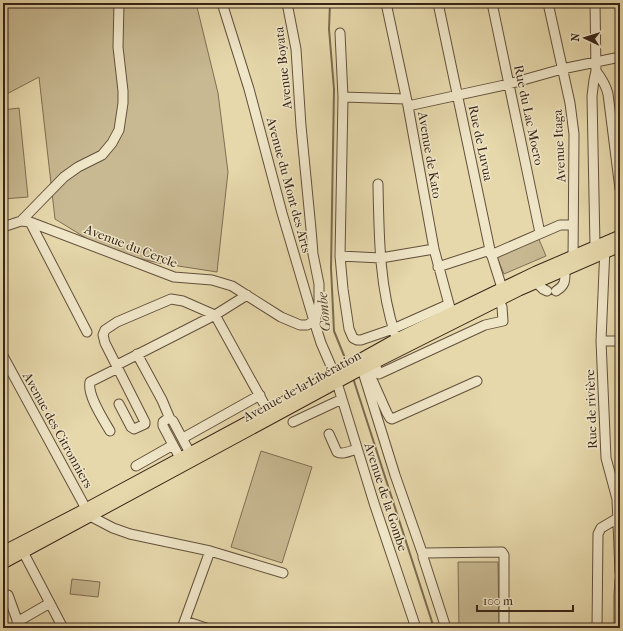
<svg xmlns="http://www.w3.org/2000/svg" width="623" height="631" viewBox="0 0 623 631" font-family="'IM FELL French Canon',serif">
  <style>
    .green { fill: #c8b992; stroke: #806e54 }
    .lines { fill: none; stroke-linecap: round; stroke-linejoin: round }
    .stream { stroke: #7c6a51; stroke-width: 2 }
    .minor-casing { stroke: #63503b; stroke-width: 11 }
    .major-casing { stroke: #372316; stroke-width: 13 }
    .minor { stroke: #efe6c8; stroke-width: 9 }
    .major { stroke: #e6d8ab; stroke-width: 11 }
    .labels { text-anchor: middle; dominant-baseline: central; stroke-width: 3; stroke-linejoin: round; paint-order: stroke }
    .street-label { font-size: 13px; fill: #372316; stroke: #efe6c8 }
    .water-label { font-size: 14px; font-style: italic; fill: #5a4733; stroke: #efe6c8 }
  </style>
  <rect width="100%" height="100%" fill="#e6d8ab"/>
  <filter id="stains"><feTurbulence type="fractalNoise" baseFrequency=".005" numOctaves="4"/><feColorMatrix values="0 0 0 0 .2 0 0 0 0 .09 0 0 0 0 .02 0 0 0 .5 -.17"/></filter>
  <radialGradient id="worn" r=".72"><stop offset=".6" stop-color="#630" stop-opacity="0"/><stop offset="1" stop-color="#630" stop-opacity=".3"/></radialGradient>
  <path class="green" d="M3 3H196L218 93 228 172 217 272 159 263 107 251 55 219 39 77 3 96Z
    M19 108 28 197 3 199V110Z
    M538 237 546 256 504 274 496 255Z
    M261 451 312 467 282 563 231 547Z
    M458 562H498L499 628H459Z
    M72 579 100 582 98 597 70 594Z"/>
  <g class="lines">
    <path class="stream" d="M330 3 329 29 334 89 331 268 334 331 347 363
      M353 378 434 628"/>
    <defs>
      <path id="minor" d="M222 3 249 89 282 213 314 321 321 343 334 373 374 503 416 628
        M386 3 408 106 434 249 450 308
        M438 3 490 250 502 288
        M492 3 540 233
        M548 3 570 103 574 134 573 262
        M340 33 343 97 340 256 343 289 349 329 353 338 357 340H361L393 329 449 304
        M596 71C602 79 606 85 608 94L620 189
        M343 97 406 99
        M408 106 509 84 562 69 620 57
        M378 184C379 234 379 286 395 334
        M21 221 64 177 78 167 102 155 112 143 119 130 123 103V91L118 47 119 3
        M30 222 87 332
        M3 227 21 221 30 222 174 277 212 280 232 286 281 317 300 325H307L314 321 316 318 319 303V284L313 254 311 229 301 126 296 49 287 3
        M595 246 592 96 594 80 596 71 595 3
        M605 247 601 341 606 458 617 499 620 572
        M491 255 560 225H573
        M340 256 381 258 434 249
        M438 267 490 250
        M536 282 543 289 547 291
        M556 291C566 285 565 280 565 269
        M601 341H620
        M137 354 162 400 170 419
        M3 356 90 516 113 528 130 534 210 551
        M374 362 379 374 485 325 503 321 502 307 499 300
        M117 365 215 315 247 295
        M366 366 387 413 390 418 392 419 477 381
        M362 369 395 475 423 555
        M119 404 131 427 134 429 145 424V422L105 343 103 335 105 330 117 322 171 299 183 301 215 315 268 411
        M293 422 342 399
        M110 431C103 419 87 395 90 382L118 368
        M329 434 337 452C343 455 350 451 357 449
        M183 438 260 395
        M180 458 163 426V422L167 419H170L173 421 190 453
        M136 466 173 445
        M20 546 63 628
        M8 595 20 628
        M185 621 206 628
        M17 622 50 603
        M182 628 210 551 283 573
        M446 628 423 557 424 553 502 552 504 555V628
        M597 628 598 534 601 528 618 518
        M619 628V595L620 580"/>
      <path id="major" d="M3 552 86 509 268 411 397 339 536 272 620 236
        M3 563 358 371 519 290 620 246"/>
    </defs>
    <use href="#minor" class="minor-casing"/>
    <use href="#major" class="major-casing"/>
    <use href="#minor" class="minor"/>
    <use href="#major" class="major"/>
  </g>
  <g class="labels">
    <g class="street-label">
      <text transform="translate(283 68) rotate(-96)">Avenue Boyata</text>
      <text transform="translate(529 115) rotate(78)">Rue du Lac Moero</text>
      <text transform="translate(481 143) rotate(78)">Rue de Luvua</text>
      <text transform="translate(559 146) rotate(-93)">Avenue Itaga</text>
      <text transform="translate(430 155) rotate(80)">Avenue de Kato</text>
      <text transform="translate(289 185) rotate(75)">Avenue du Mont des Arts</text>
      <text transform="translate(131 246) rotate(21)">Avenue du Cercle</text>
      <text transform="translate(302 386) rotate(-29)">Avenue de la Libération</text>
      <text transform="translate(591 409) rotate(-92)">Rue de rivière</text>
      <text transform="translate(58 430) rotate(61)">Avenue des Citronniers</text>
      <text transform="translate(386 497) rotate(72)">Avenue de la Gombe</text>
    </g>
    <g class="water-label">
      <text transform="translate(324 312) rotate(-95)">Gombe</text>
    </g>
  </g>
  <rect width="623" height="631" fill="none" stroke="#e6d8ab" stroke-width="16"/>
  <rect x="4" y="4" width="615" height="623" fill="none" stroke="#372316" stroke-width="2"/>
  <rect x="8" y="8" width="607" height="615" fill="none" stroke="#372316"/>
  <g transform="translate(585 38) rotate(274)" stroke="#efe6c8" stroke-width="3" paint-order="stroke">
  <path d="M0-3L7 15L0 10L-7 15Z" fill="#372316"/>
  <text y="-6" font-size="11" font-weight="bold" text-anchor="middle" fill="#372316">N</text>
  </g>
  <path d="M477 605v6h96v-6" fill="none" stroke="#372316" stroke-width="2"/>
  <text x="483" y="605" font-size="12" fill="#372316" stroke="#efe6c8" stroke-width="3" paint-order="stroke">100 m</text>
  <rect width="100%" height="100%" filter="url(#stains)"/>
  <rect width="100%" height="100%" fill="url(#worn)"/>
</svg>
